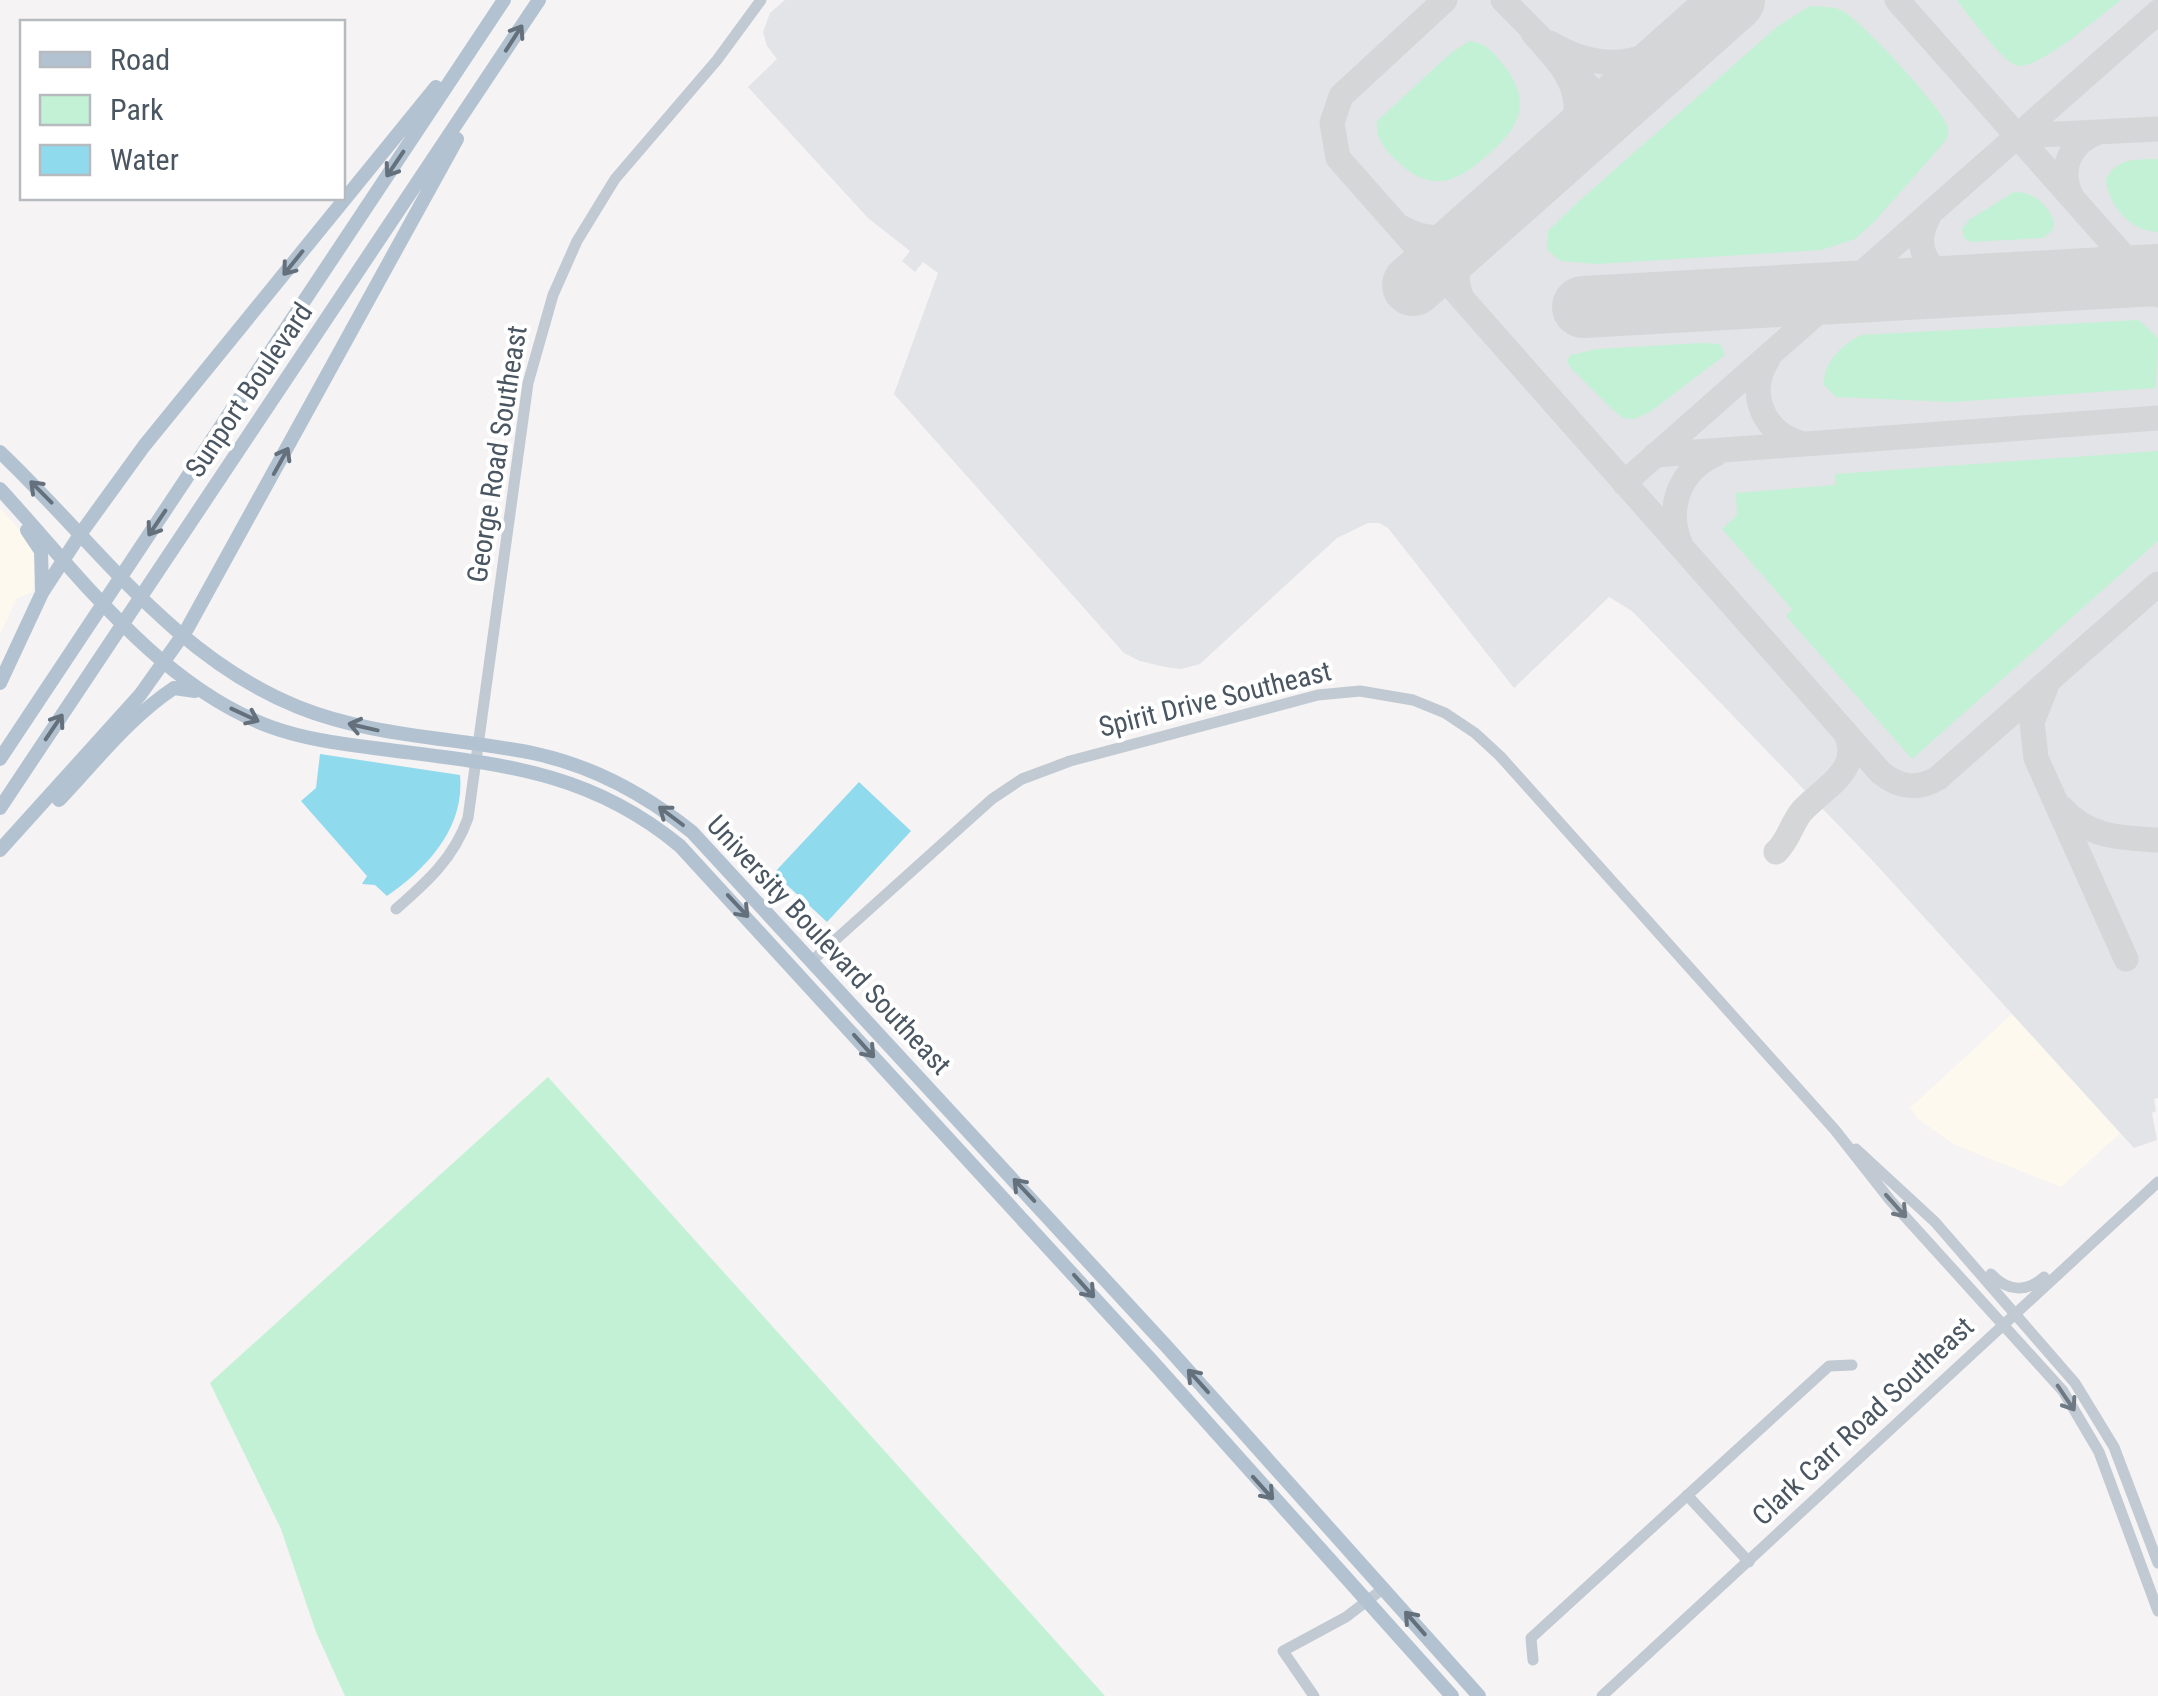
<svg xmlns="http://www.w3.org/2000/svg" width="2158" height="1696" viewBox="0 0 2158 1696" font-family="'Roboto Condensed',sans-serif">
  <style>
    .commercial { fill: #fdf9ef }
    .airport { fill: #e2e4e7 }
    .green { fill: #c3f1d5 }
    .water { fill: #90daee }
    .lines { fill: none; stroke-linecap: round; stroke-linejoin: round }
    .taxiway { stroke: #d5d6d8; stroke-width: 25 }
    .runway { stroke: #d5d6d8; stroke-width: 62 }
    .minor { stroke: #c1cad2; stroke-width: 11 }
    .major { stroke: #b3c2d1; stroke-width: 14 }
    .oneway { stroke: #64717d }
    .oneway2 { stroke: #6e7983 }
    .labels { text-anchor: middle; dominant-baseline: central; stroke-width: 8; stroke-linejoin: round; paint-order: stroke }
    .street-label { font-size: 28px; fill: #4a5661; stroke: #fff }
  </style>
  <rect width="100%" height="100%" fill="#f5f3f3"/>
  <path class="commercial" d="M0 508 32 544 38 563 32 592 17 598 0 634Z
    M2012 1014 2120 1133 2061 1187 1955 1145 1918 1119 1910 1108Z"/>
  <path class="airport" d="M785 0H2158V1098L2154 1099 2156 1111 2152 1113 2157 1140 2134 1148 1873 861 1632 611 1609 597 1514 688 1388 528 1379 523H1368L1337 538 1200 664 1181 669 1165 667 1140 661 1124 653 894 394 938 273 923 262 915 272 902 261 910 251 868 218 748 87 777 59 767 46 763 32 770 13Z"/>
  <path class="green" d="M1957 0H2121C2103 13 2035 74 2015 65 2001 59 1967 14 1957 0Z
    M1810 6C1820 7 1832 6 1841 10 1858 17 1941 107 1947 125 1950 134 1947 139 1941 146L1874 222 1855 239 1821 250 1596 264 1561 261 1547 250 1548 231 1579 201 1778 26Z
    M1469 41C1487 43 1494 53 1505 67 1531 102 1521 126 1490 153 1458 182 1432 195 1397 161 1385 150 1375 138 1377 121L1451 53Z
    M2158 159V232C2131 231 2109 207 2106 180 2117 157 2135 160 2158 159Z
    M2014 192C2034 192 2046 203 2054 221L2052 231 2043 238 1971 242 1964 238 1962 229 1969 220Z
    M2139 320 2158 338 2156 388 1952 402 1836 397 1824 385C1823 362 1842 345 1861 335Z
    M1702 343 1720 344 1725 355 1650 412 1634 419 1623 418 1612 409 1569 366 1567 360 1571 355 1597 349Z
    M2158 451V541L1912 759 1786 616 1792 609 1722 529 1737 515 1736 493 1835 485V474Z
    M548 1077 1105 1696H345L316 1632 281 1529 210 1383Z"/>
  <path class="water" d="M320 754 460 775C465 828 427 868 387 896L375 885 362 884 367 876 301 801 316 788Z
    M859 782 911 831 827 922 774 873Z"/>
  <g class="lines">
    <path class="taxiway" d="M1445 0 1341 96 1332 123 1338 158 1881 773C1900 788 1918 790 1938 778L2158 584
      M1503 0 1611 109
      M1897 0 2158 295
      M1550 43C1604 76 1642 62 1694 36
      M2018 136 2158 129
      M2071 195C2058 168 2071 141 2099 132
      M1929 216C1909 251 1932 275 1965 286
      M1400 227C1423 240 1450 242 1474 230 1486 224 1498 210 1509 200 1538 175 1578 148 1576 104 1574 74 1551 54 1533 33
      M1462 298C1451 271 1459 251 1476 229
      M1768 359C1746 393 1763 434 1803 444
      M1655 455 2158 418
      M1624 483 2158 12
      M1681 545C1665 509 1679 470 1716 454
      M2046 687 2032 722 2036 758 2126 959
      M2062 808C2089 838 2121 838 2158 840
      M1776 852C1789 840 1791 824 1802 811 1823 788 1863 770 1846 734"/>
    <path class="runway" d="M1413 285 1734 0
      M1583 307 2158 275"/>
    <path class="minor" d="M396 909C427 882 454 858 468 818L528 383 553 295 577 241 615 179 717 60 761 0
      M813 960 992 799 1022 779 1070 761 1318 695 1360 691 1413 700 1445 713 1475 733 1500 756 1835 1130 1890 1200 2063 1391 2099 1452 2158 1611
      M1856 1149 1935 1222 2075 1383 2114 1447 2158 1563
      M1991 1274C2007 1291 2026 1293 2044 1277
      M1687 1495 1749 1562
      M1533 1660 1531 1638 1829 1366 1852 1365
      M1314 1696 1283 1651 1346 1617 1384 1588
      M1602 1696 2158 1182"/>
    <path class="major" d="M0 452C96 543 172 656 298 707 375 738 457 737 537 754 595 767 646 795 692 832L1168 1348 1479 1696
      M0 489C79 575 159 686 271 727 307 740 344 744 382 749 496 764 587 769 680 846L1153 1362 1452 1696
      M27 530 41 551 42 590
      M0 683 42 593 81 533 144 446 436 87
      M0 759 504 0
      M59 800C95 762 130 717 174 688L195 691
      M0 808 539 0
      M0 850 140 695 187 629 457 139"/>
  </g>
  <defs><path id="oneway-shaft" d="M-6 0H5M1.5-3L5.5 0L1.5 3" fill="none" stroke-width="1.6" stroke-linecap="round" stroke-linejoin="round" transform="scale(2.5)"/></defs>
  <g class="oneway">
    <use href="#oneway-shaft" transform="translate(514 38) rotate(-57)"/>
    <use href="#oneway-shaft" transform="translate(395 164) rotate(124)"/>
    <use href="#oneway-shaft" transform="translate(293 263) rotate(129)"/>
    <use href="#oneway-shaft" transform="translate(281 461) rotate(-61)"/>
    <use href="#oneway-shaft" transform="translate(41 492) rotate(-135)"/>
    <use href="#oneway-shaft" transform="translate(157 523) rotate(124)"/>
    <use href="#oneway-shaft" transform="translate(245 715) rotate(25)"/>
    <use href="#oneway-shaft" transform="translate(54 727) rotate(-56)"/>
    <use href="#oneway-shaft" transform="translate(363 727) rotate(-167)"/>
    <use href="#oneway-shaft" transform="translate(671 816) rotate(-143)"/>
    <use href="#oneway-shaft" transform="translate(738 906) rotate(47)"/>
    <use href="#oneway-shaft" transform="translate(864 1046) rotate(48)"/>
    <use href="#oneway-shaft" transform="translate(1024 1190) rotate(-133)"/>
    <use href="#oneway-shaft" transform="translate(1084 1286) rotate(48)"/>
    <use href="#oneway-shaft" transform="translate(1198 1381) rotate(-132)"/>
    <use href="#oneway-shaft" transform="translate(1263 1488) rotate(48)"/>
    <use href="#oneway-shaft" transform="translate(1415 1623) rotate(-131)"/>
  </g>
  <g class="oneway2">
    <use href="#oneway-shaft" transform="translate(1896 1206) rotate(48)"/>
    <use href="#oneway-shaft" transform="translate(2066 1398) rotate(56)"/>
  </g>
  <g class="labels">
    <g class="street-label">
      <text transform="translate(249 390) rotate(-56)">Sunport Boulevard</text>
      <text transform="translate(497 454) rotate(-81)">George Road Southeast</text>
      <text transform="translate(1215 699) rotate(-14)">Spirit Drive Southeast</text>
      <text transform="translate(829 945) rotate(47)">University Boulevard Southeast</text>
      <text transform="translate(1863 1421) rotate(-43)">Clark Carr Road Southeast</text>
    </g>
  </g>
  <rect x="20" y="20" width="325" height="180" fill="#ffffff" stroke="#b7bbc0" stroke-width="2.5"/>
  <rect x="40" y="52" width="50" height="15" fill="#b3c2d1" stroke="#b7bbc0" stroke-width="2.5"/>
  <text x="110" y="70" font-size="30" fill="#4a5661">Road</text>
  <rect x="40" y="95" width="50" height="30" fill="#c3f1d5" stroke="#b7bbc0" stroke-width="2.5"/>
  <text x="110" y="120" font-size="30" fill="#4a5661">Park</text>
  <rect x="40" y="145" width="50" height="30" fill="#90daee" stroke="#b7bbc0" stroke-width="2.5"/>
  <text x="110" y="170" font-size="30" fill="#4a5661">Water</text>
</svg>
